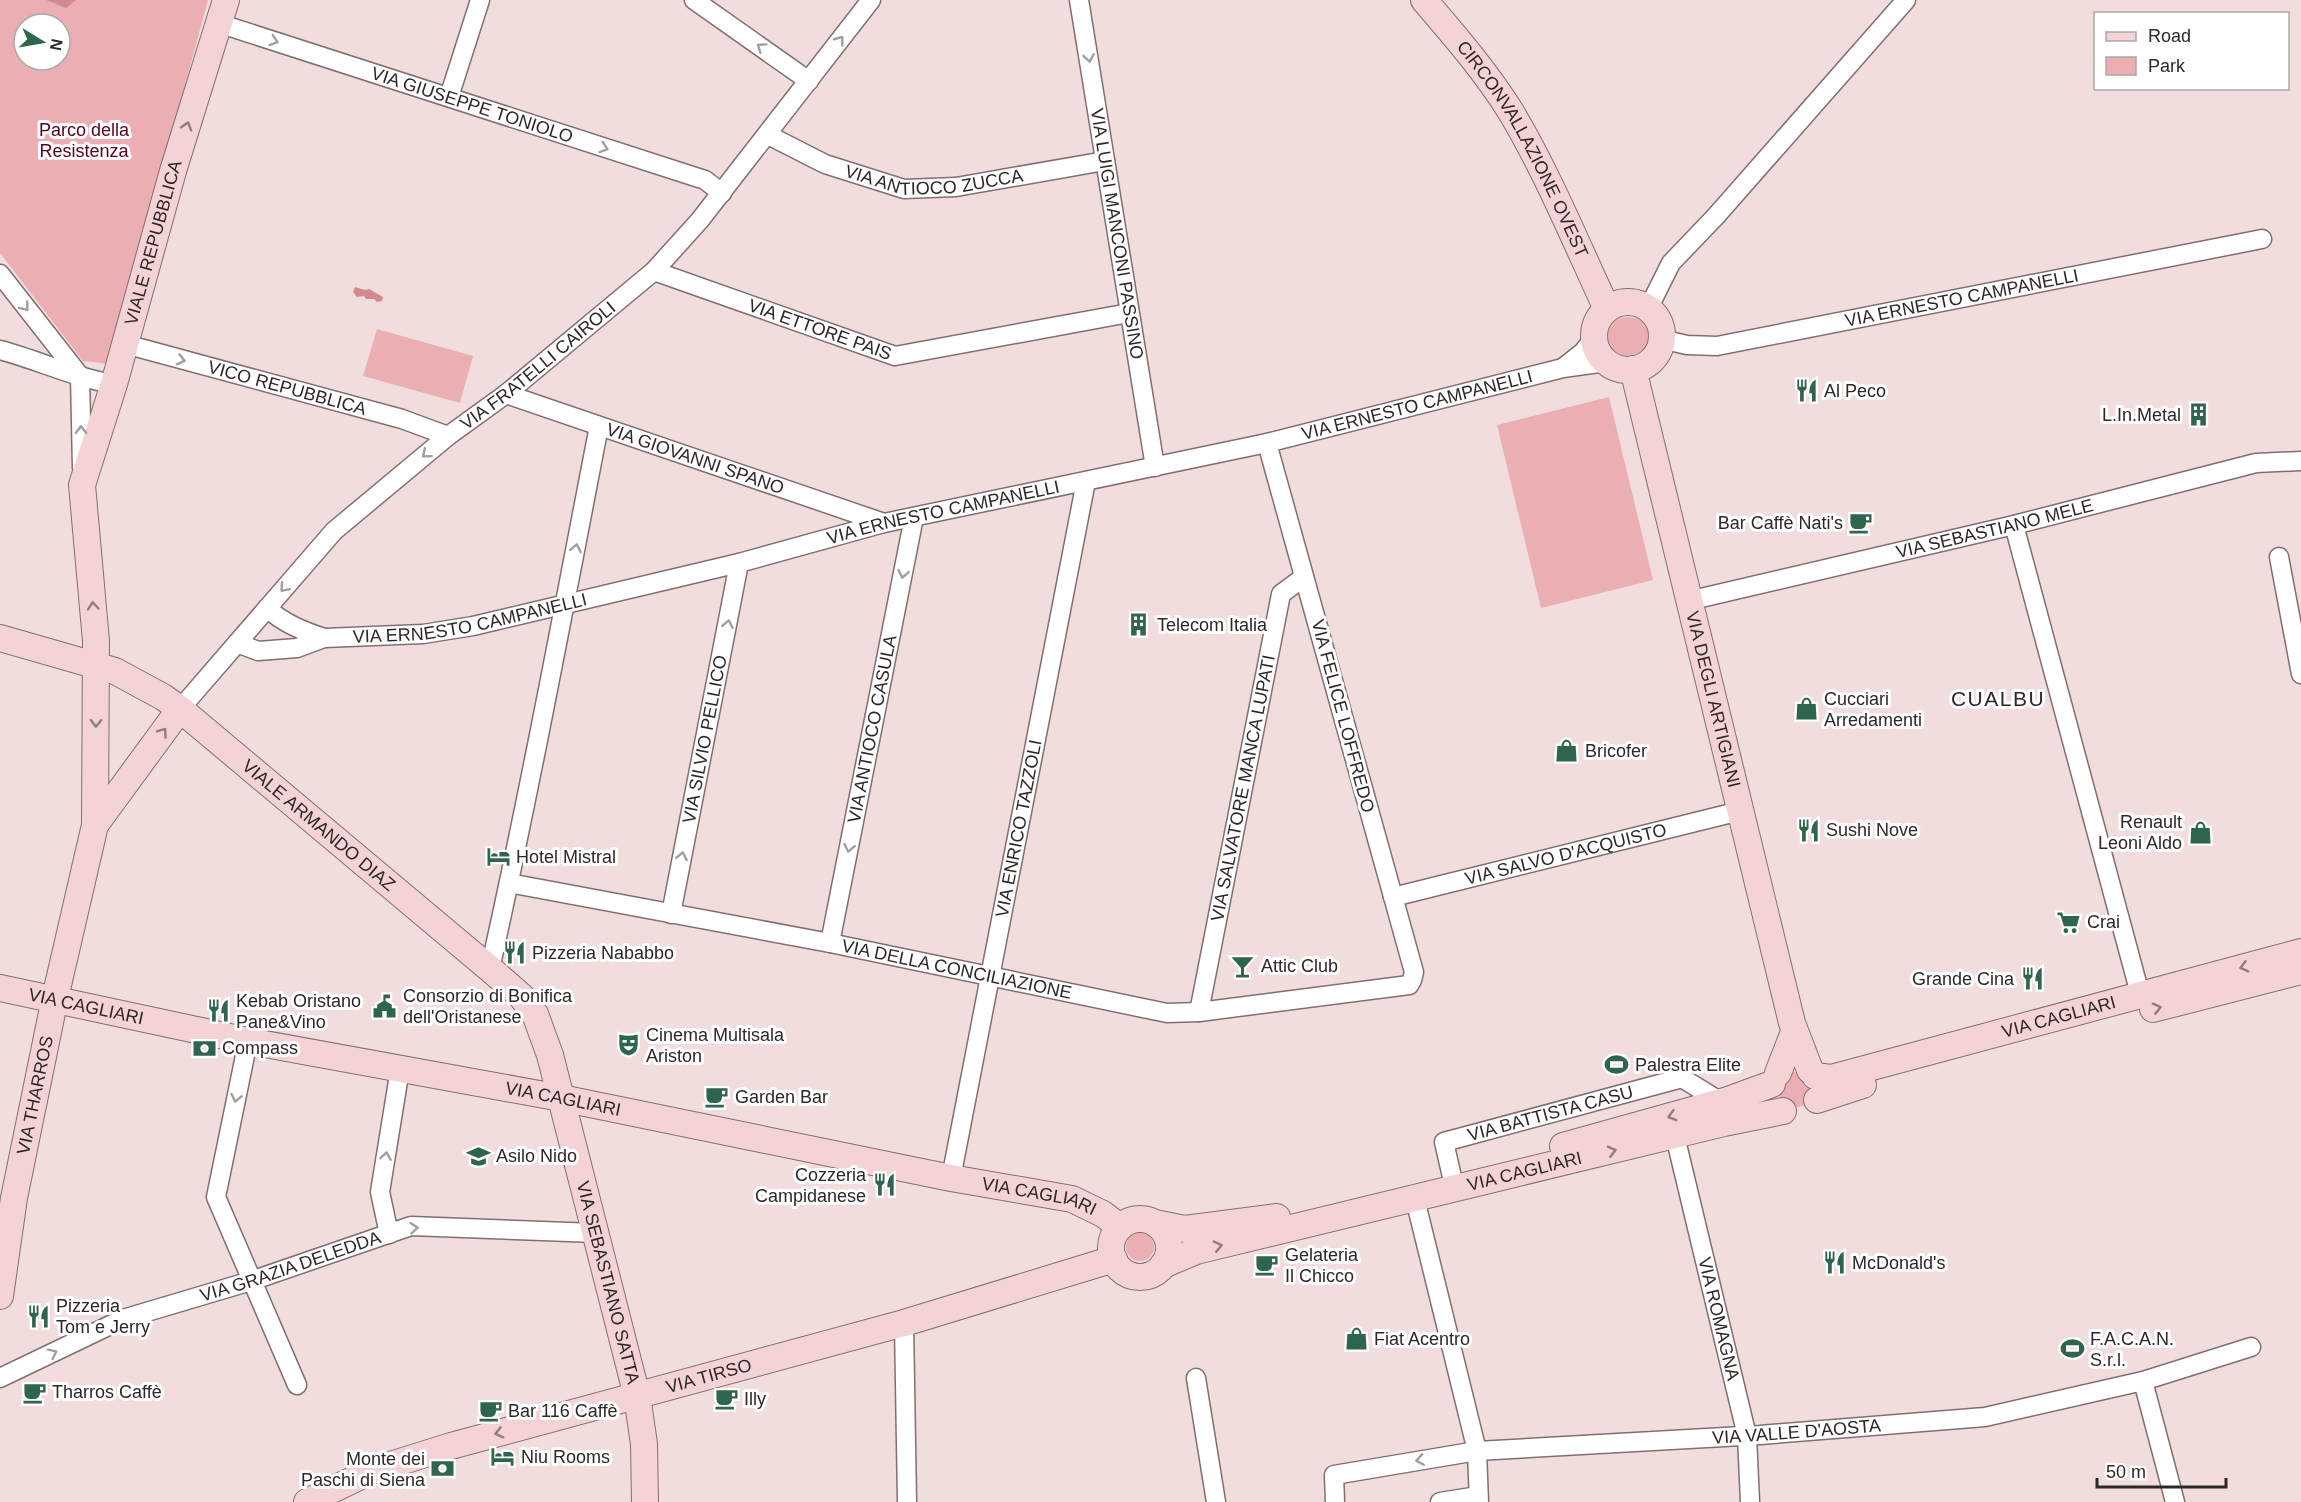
<svg xmlns="http://www.w3.org/2000/svg" width="2301" height="1502" viewBox="0 0 2301 1502" font-family="Helvetica,sans-serif">
  <style>
    .green { fill: #ebaeb3; fill-rule: evenodd }
    .water { fill: #d28990 }
    .lines { fill: none; stroke-linecap: round; stroke-linejoin: round }
    .street-casing { stroke: #816f70; stroke-width: 21 }
    .secondary-casing { stroke: #816f70; stroke-width: 28 }
    .street { stroke: #fff; stroke-width: 18 }
    .secondary { stroke: #f4d3d7; stroke-width: 26 }
    .oneway { stroke: #a19e9e }
    .oneway2 { stroke: #917d7f }
    .labels { text-anchor: middle; dominant-baseline: central; stroke-width: 6; stroke-linejoin: round; paint-order: stroke }
    .street-label { font-size: 18px; fill: #2e2727; stroke: #fff }
    .park-label { font-size: 18px; fill: #58001a; stroke: #fff }
    .poi-label { font-size: 18px; fill: #2e2727; stroke: #fff; text-anchor: start }
    .quarter-label { font-size: 21px; letter-spacing: 1.5px; fill: #2e2727; stroke: #fff }
  </style>
  <rect width="100%" height="100%" fill="#f2ddde"/>
  <path class="green" d="M0 0H208L110 364 83 361 0 253ZM24 24H60V60H24Z
    M1604 341a24 24 0 1 1 48 0a24 24 0 1 1-48 0Z
    M377 329 473 356 460 403 363 376Z
    M1609 397 1653 580 1541 608 1497 425Z
    M1794 1072H1798L1813 1089 1807 1104C1794 1111 1781 1106 1778 1090L1790 1073Z
    M1126 1247a14 14 0 1 1 28 0a14 14 0 1 1-28 0Z"/>
  <path class="water" d="M46 0H76L66 8Z
    M355 287 365 290 369 289 383 297 382 301 377 302 374 299H366L364 296 357 297 353 292Z"/>
  <g class="lines">
    <defs>
      <g id="street">
        <path d="M694 0 809 81"/>
        <path id="s1" d="M1079 0 1155 467"/>
        <path id="s2" d="M218 23 705 180 722 193"/>
        <path d="M449 97 480 0"/>
        <path id="s3" d="M768 135 825 164 904 189 956 187 1105 161"/>
        <path id="s4" d="M654 271 895 356 1129 313"/>
        <path d="M0 274 80 376"/>
        <path d="M1648 309 1671 263 1716 216 1906 0"/>
        <path id="s5" d="M1661 339 1687 345 1717 346 2262 239"/>
        <path id="s6" d="M125 344 402 419 448 436"/>
        <path d="M0 350C38 360 75 378 114 384"/>
        <path d="M1564 367 1583 352 1594 338"/>
        <path d="M80 376 82 468"/>
        <path id="s7" d="M506 394 884 523"/>
        <path d="M2014 525 2140 994"/>
        <path d="M2279 557 2301 674"/>
        <path id="s8" d="M1688 601 2014 525 2256 463 2301 461"/>
        <path d="M267 608C283 623 303 631 324 638"/>
        <path id="s9" d="M237 643 258 651 297 648 324 638 423 634 473 626 739 563 884 523 1267 443 1563 368 1606 362"/>
        <path id="s10" d="M180 709 334 531 448 436 506 394 654 271 700 220 871 0"/>
        <path id="s11" d="M509 883 830 943 1167 1013 1199 1012 1409 985 1412 980 1414 972 1267 443"/>
        <path id="s12" d="M1393 897 1740 811"/>
        <path id="s13" d="M671 914 739 563"/>
        <path id="s14" d="M830 943 914 517"/>
        <path d="M490 969C530 789 564 607 599 426"/>
        <path id="s15" d="M1199 1012 1281 594 1304 577"/>
        <path d="M248 1041 216 1197 297 1385"/>
        <path id="s16" d="M1675 1136 1747 1436 1750 1502"/>
        <path id="s17" d="M1452 1177 1444 1142 1682 1078 1721 1102"/>
        <path id="s18" d="M951 1178 1086 481"/>
        <path d="M1415 1199 1477 1451 1479 1502"/>
        <path d="M389 1234 380 1192 400 1069"/>
        <path d="M904 1323 907 1502"/>
        <path id="s19" d="M0 1378 123 1319 251 1281 411 1226 596 1233"/>
        <path d="M1196 1378 1216 1502"/>
        <path d="M2143 1381 2175 1502"/>
        <path id="s20" d="M1335 1502 1334 1475 1477 1451 1760 1435 1985 1417 2143 1381 2251 1347"/>
        <path d="M1440 1502 1478 1496"/>
      </g>
      <g id="secondary">
        <path id="s21" d="M1424 0C1455 36 1486 72 1511 112 1547 172 1577 245 1607 309"/>
        <circle cx="1628" cy="336" r="34"/>
        <path id="s22" d="M1633 369 1792 1023 1810 1070"/>
        <path id="s23" d="M0 638 115 671 163 697 180 709 490 969 521 996 535 1014 550 1055 637 1396 644 1444 645 1502"/>
        <path d="M95 825 180 709"/>
        <path id="s24" d="M0 988 248 1041 561 1098 951 1178 1072 1199 1103 1214 1120 1227"/>
        <path d="M2153 1009 2301 971"/>
        <path d="M1778 1073 1794 1032"/>
        <path id="s25" d="M1815 1076 1831 1078 2301 952"/>
        <path d="M1817 1100 1863 1085"/>
        <path d="M1563 1146 1728 1100 1772 1084"/>
        <circle cx="1140" cy="1248" r="29"/>
        <path d="M1155 1223 1185 1229 1277 1217"/>
        <path id="s26" d="M1163 1265 1196 1251 1724 1123 1783 1111"/>
        <path id="s27" d="M0 1296 14 1198 55 998 95 825 96 641 82 485 114 384 173 171 226 0"/>
        <path id="s28" d="M307 1502 371 1471 451 1446 904 1323 1114 1259"/>
      </g>
    </defs>
    <use href="#street" class="street-casing"/>
    <use href="#secondary" class="secondary-casing"/>
    <use href="#street" class="street"/>
    <use href="#secondary" class="secondary"/>
  </g>
  <defs><path id="oneway-chevron" d="M-2-3.5L2.5 0L-2 3.5" fill="none" stroke-width="1.6" stroke-linecap="round" stroke-linejoin="round" transform="scale(1.5)"/></defs>
  <g class="oneway">
    <use href="#oneway-chevron" transform="translate(840 40) rotate(-53)"/>
    <use href="#oneway-chevron" transform="translate(274 41) rotate(18)"/>
    <use href="#oneway-chevron" transform="translate(761 47) rotate(-145)"/>
    <use href="#oneway-chevron" transform="translate(1089 58) rotate(81)"/>
    <use href="#oneway-chevron" transform="translate(604 148) rotate(18)"/>
    <use href="#oneway-chevron" transform="translate(25 307) rotate(52)"/>
    <use href="#oneway-chevron" transform="translate(181 360) rotate(15)"/>
    <use href="#oneway-chevron" transform="translate(81 430) rotate(-91)"/>
    <use href="#oneway-chevron" transform="translate(426 454) rotate(140)"/>
    <use href="#oneway-chevron" transform="translate(576 548) rotate(-79)"/>
    <use href="#oneway-chevron" transform="translate(903 574) rotate(101)"/>
    <use href="#oneway-chevron" transform="translate(284 588) rotate(131)"/>
    <use href="#oneway-chevron" transform="translate(728 624) rotate(-79)"/>
    <use href="#oneway-chevron" transform="translate(849 848) rotate(101)"/>
    <use href="#oneway-chevron" transform="translate(682 856) rotate(-79)"/>
    <use href="#oneway-chevron" transform="translate(236 1098) rotate(102)"/>
    <use href="#oneway-chevron" transform="translate(386 1156) rotate(-81)"/>
    <use href="#oneway-chevron" transform="translate(414 1228) rotate(-5)"/>
    <use href="#oneway-chevron" transform="translate(53 1353) rotate(-26)"/>
    <use href="#oneway-chevron" transform="translate(1420 1460) rotate(171)"/>
  </g>
  <g class="oneway2">
    <use href="#oneway-chevron" transform="translate(187 126) rotate(-73)"/>
    <use href="#oneway-chevron" transform="translate(93 606) rotate(-95)"/>
    <use href="#oneway-chevron" transform="translate(96 723) rotate(91)"/>
    <use href="#oneway-chevron" transform="translate(163 732) rotate(-54)"/>
    <use href="#oneway-chevron" transform="translate(2244 967) rotate(165)"/>
    <use href="#oneway-chevron" transform="translate(2157 1008) rotate(-14)"/>
    <use href="#oneway-chevron" transform="translate(1672 1116) rotate(164)"/>
    <use href="#oneway-chevron" transform="translate(1612 1151) rotate(-14)"/>
    <use href="#oneway-chevron" transform="translate(1218 1246) rotate(-13)"/>
    <use href="#oneway-chevron" transform="translate(499 1433) rotate(165)"/>
  </g>
  <defs>
    <symbol id="restaurant-bare" viewBox="-9 -9 18 18"><path d="M-5-6h1v4h1v-4h1v4h1v-4h1v5L-1.5 .5V6h-2V.5L-5-1ZM5-6V6H3V1.5H1.5Q1.5-4 5-6Z" fill="#2d654d" stroke="#fff" stroke-width="2.5" paint-order="stroke"/></symbol>
    <symbol id="building-bare" viewBox="-9 -9 18 18"><path d="M-4-6H4V6H1V3H-1V6H-4ZM-2.5-4.3h1.7v1.8h-1.7ZM.8-4.3h1.7v1.8H.8ZM-2.5-1h1.7V.8h-1.7ZM.8-1h1.7V.8H.8Z" fill="#2d654d" stroke="#fff" stroke-width="2.5" paint-order="stroke"/></symbol>
    <symbol id="cafe-bare" viewBox="-9 -9 18 18"><path d="M-5.5-4.5H6V0H3Q3 3.5 0 3.5H-2.5Q-5.5 3.5-5.5 0ZM3-3.2v2h1.7v-2ZM-6 4.5H4V6H-6Z" fill="#2d654d" stroke="#fff" stroke-width="2.5" paint-order="stroke"/></symbol>
    <symbol id="shop-bare" viewBox="-9 -9 18 18"><path d="M-5-2.5h2.3a2.7 3.5 0 0 1 5.4 0H5L5.5 6h-11ZM-1.5-2.5h3a1.5 2.3 0 0 0-3 0Z" fill="#2d654d" stroke="#fff" stroke-width="2.5" paint-order="stroke"/></symbol>
    <symbol id="hotel-bare" viewBox="-9 -9 18 18"><path d="M-6-4.5h1.5V1H6V5H4.5V3h-9V5H-6ZM-4 0a1.8 1.8 0 1 1 3.6 0ZM.5 0V-2.5h3Q6-2.5 6 0Z" fill="#2d654d" stroke="#fff" stroke-width="2.5" paint-order="stroke"/></symbol>
    <symbol id="supermarket-bare" viewBox="-9 -9 18 18"><path d="M-6-5.5h2.5l.6 2H6L4.5 2H-2.5L-4.4-4H-6ZM-1.5 3.2a1.3 1.3 0 1 0 .1 0ZM3 3.2a1.3 1.3 0 1 0 .1 0Z" fill="#2d654d" stroke="#fff" stroke-width="2.5" paint-order="stroke"/></symbol>
    <symbol id="bar-bare" viewBox="-9 -9 18 18"><path d="M-6-5H6L.8 .8V4.5H3.5V6h-7V4.5H-.8V.8Z" fill="#2d654d" stroke="#fff" stroke-width="2.5" paint-order="stroke"/></symbol>
    <symbol id="civic-bare" viewBox="-9 -9 18 18"><path d="M-.6-6.5H3V-4.5H.6V-3L4-1V1h2V6H-6V1h2V-1L-.6-3ZM-1.2 2.5V6h2.4V2.5Z" fill="#2d654d" stroke="#fff" stroke-width="2.5" paint-order="stroke"/></symbol>
    <symbol id="theatre-bare" viewBox="-9 -9 18 18"><path d="M-5-5.5Q0-4 5-5.5V0Q5 5 0 6Q-5 5-5 0ZM-3.3-2.5H-1v1.5H-3.3ZM1-2.5H3.3v1.5H1ZM-2.8 1Q0 5.5 2.8 1Z" fill="#2d654d" stroke="#fff" stroke-width="2.5" paint-order="stroke"/></symbol>
    <symbol id="bank-bare" viewBox="-9 -9 18 18"><path d="M-6-4H6V4H-6ZM0-2.3a2.3 2.3 0 1 0 0 4.6a2.3 2.3 0 1 0 0-4.6Z" fill="#2d654d" stroke="#fff" stroke-width="2.5" paint-order="stroke"/></symbol>
    <symbol id="stadium-bare" viewBox="-9 -9 18 18"><path d="M0-5a6.5 5 0 1 0 0 10a6.5 5 0 1 0 0-10ZM-3.5-1.8h7v3.6h-7Z" fill="#2d654d" stroke="#fff" stroke-width="2.5" paint-order="stroke"/></symbol>
    <symbol id="school-bare" viewBox="-9 -9 18 18"><path d="M0-5L7-2L0 1L-7-2ZM-4 1L0 2.5L4 1V4Q0 6-4 4Z" fill="#2d654d" stroke="#fff" stroke-width="2.5" paint-order="stroke"/></symbol>
  </defs>
  <g fill-rule="evenodd">
    <use href="#restaurant-bare" x="1790" y="374" width="33" height="33"/>
    <use href="#building-bare" x="2182" y="398" width="33" height="33"/>
    <use href="#cafe-bare" x="1844" y="506" width="33" height="33"/>
    <use href="#building-bare" x="1122" y="608" width="33" height="33"/>
    <use href="#shop-bare" x="1790" y="692" width="33" height="33"/>
    <use href="#shop-bare" x="1550" y="734" width="33" height="33"/>
    <use href="#restaurant-bare" x="1792" y="814" width="33" height="33"/>
    <use href="#shop-bare" x="2184" y="816" width="33" height="33"/>
    <use href="#hotel-bare" x="482" y="840" width="33" height="33"/>
    <use href="#supermarket-bare" x="2052" y="906" width="33" height="33"/>
    <use href="#restaurant-bare" x="498" y="936" width="33" height="33"/>
    <use href="#bar-bare" x="1226" y="950" width="33" height="33"/>
    <use href="#restaurant-bare" x="2016" y="962" width="33" height="33"/>
    <use href="#civic-bare" x="368" y="990" width="33" height="33"/>
    <use href="#restaurant-bare" x="202" y="994" width="33" height="33"/>
    <use href="#theatre-bare" x="612" y="1028" width="33" height="33"/>
    <use href="#bank-bare" x="188" y="1032" width="33" height="33"/>
    <use href="#stadium-bare" x="1600" y="1048" width="33" height="33"/>
    <use href="#cafe-bare" x="700" y="1080" width="33" height="33"/>
    <use href="#school-bare" x="462" y="1140" width="33" height="33"/>
    <use href="#restaurant-bare" x="868" y="1168" width="33" height="33"/>
    <use href="#restaurant-bare" x="1818" y="1246" width="33" height="33"/>
    <use href="#cafe-bare" x="1250" y="1248" width="33" height="33"/>
    <use href="#restaurant-bare" x="22" y="1300" width="33" height="33"/>
    <use href="#shop-bare" x="1340" y="1322" width="33" height="33"/>
    <use href="#stadium-bare" x="2056" y="1332" width="33" height="33"/>
    <use href="#cafe-bare" x="18" y="1376" width="33" height="33"/>
    <use href="#cafe-bare" x="710" y="1382" width="33" height="33"/>
    <use href="#cafe-bare" x="474" y="1394" width="33" height="33"/>
    <use href="#hotel-bare" x="486" y="1440" width="33" height="33"/>
    <use href="#bank-bare" x="426" y="1452" width="33" height="33"/>
  </g>
  <g class="labels">
    <g class="street-label">
      <text stroke="none"><textPath href="#s2" startOffset="267">VIA GIUSEPPE TONIOLO</textPath></text>
      <text stroke="none"><textPath href="#s21" startOffset="180">CIRCONVALLAZIONE OVEST</textPath></text>
      <text stroke="none"><textPath href="#s3" startOffset="176">VIA ANTIOCO ZUCCA</textPath></text>
      <text stroke="none"><textPath href="#s1" startOffset="237">VIA LUIGI MANCONI PASSINO</textPath></text>
      <text stroke="none"><textPath href="#s27" startOffset="1074">VIALE REPUBBLICA</textPath></text>
      <text stroke="none"><textPath href="#s5" startOffset="306">VIA ERNESTO CAMPANELLI</textPath></text>
      <text stroke="none"><textPath href="#s4" startOffset="176">VIA ETTORE PAIS</textPath></text>
      <text stroke="none"><textPath href="#s10" startOffset="498">VIA FRATELLI CAIROLI</textPath></text>
      <text stroke="none"><textPath href="#s6" startOffset="168">VICO REPUBBLICA</textPath></text>
      <text stroke="none"><textPath href="#s9" startOffset="1210">VIA ERNESTO CAMPANELLI</textPath></text>
      <text stroke="none"><textPath href="#s7" startOffset="200">VIA GIOVANNI SPANO</textPath></text>
      <text stroke="none"><textPath href="#s9" startOffset="724">VIA ERNESTO CAMPANELLI</textPath></text>
      <text stroke="none"><textPath href="#s8" startOffset="315">VIA SEBASTIANO MELE</textPath></text>
      <text stroke="none"><textPath href="#s9" startOffset="238">VIA ERNESTO CAMPANELLI</textPath></text>
      <text stroke="none"><textPath href="#s22" startOffset="340">VIA DEGLI ARTIGIANI</textPath></text>
      <text transform="translate(1343 716) rotate(75)">VIA FELICE LOFFREDO</text>
      <text stroke="none"><textPath href="#s14" startOffset="218">VIA ANTIOCO CASULA</textPath></text>
      <text stroke="none"><textPath href="#s13" startOffset="178">VIA SILVIO PELLICO</textPath></text>
      <text stroke="none"><textPath href="#s15" startOffset="228">VIA SALVATORE MANCA LUPATI</textPath></text>
      <text stroke="none"><textPath href="#s23" startOffset="376">VIALE ARMANDO DIAZ</textPath></text>
      <text stroke="none"><textPath href="#s18" startOffset="356">VIA ENRICO TAZZOLI</textPath></text>
      <text stroke="none"><textPath href="#s12" startOffset="178">VIA SALVO D'ACQUISTO</textPath></text>
      <text stroke="none"><textPath href="#s11" startOffset="456">VIA DELLA CONCILIAZIONE</textPath></text>
      <text stroke="none"><textPath href="#s24" startOffset="88">VIA CAGLIARI</textPath></text>
      <text stroke="none"><textPath href="#s25" startOffset="252">VIA CAGLIARI</textPath></text>
      <text stroke="none"><textPath href="#s27" startOffset="204">VIA THARROS</textPath></text>
      <text stroke="none"><textPath href="#s24" startOffset="574">VIA CAGLIARI</textPath></text>
      <text stroke="none"><textPath href="#s17" startOffset="146">VIA BATTISTA CASU</textPath></text>
      <text stroke="none"><textPath href="#s26" startOffset="374">VIA CAGLIARI</textPath></text>
      <text stroke="none"><textPath href="#s24" startOffset="1060">VIA CAGLIARI</textPath></text>
      <text stroke="none"><textPath href="#s19" startOffset="312">VIA GRAZIA DELEDDA</textPath></text>
      <text stroke="none"><textPath href="#s23" startOffset="942">VIA SEBASTIANO SATTA</textPath></text>
      <text stroke="none"><textPath href="#s16" startOffset="188">VIA ROMAGNA</textPath></text>
      <text stroke="none"><textPath href="#s28" startOffset="422">VIA TIRSO</textPath></text>
      <text stroke="none"><textPath href="#s20" startOffset="492">VIA VALLE D'AOSTA</textPath></text>
    </g>
    <g class="park-label">
      <text x="84" y="130">Parco della<tspan x="84" dy="21">Resistenza</tspan></text>
    </g>
    <g class="poi-label">
      <text x="1824" y="391">Al Peco</text>
      <text x="2181" y="415" text-anchor="end">L.In.Metal</text>
      <text x="1843" y="523" text-anchor="end">Bar Caffè Nati's</text>
      <text x="1157" y="625">Telecom Italia</text>
      <text x="1824" y="699">Cucciari<tspan x="1824" dy="21">Arredamenti</tspan></text>
      <text x="1585" y="751">Bricofer</text>
      <text x="2182" y="822" text-anchor="end">Renault<tspan x="2182" dy="21">Leoni Aldo</tspan></text>
      <text x="1826" y="830">Sushi Nove</text>
      <text x="516" y="857">Hotel Mistral</text>
      <text x="2087" y="922">Crai</text>
      <text x="532" y="953">Pizzeria Nababbo</text>
      <text x="1261" y="966">Attic Club</text>
      <text x="2014" y="979" text-anchor="end">Grande Cina</text>
      <text x="403" y="996">Consorzio di Bonifica<tspan x="403" dy="21">dell'Oristanese</tspan></text>
      <text x="236" y="1001">Kebab Oristano<tspan x="236" dy="21">Pane&amp;Vino</tspan></text>
      <text x="646" y="1035">Cinema Multisala<tspan x="646" dy="21">Ariston</tspan></text>
      <text x="222" y="1048">Compass</text>
      <text x="1635" y="1065">Palestra Elite</text>
      <text x="735" y="1097">Garden Bar</text>
      <text x="496" y="1156">Asilo Nido</text>
      <text x="866" y="1175" text-anchor="end">Cozzeria<tspan x="866" dy="21">Campidanese</tspan></text>
      <text x="1285" y="1255">Gelateria<tspan x="1285" dy="21">Il Chicco</tspan></text>
      <text x="1852" y="1263">McDonald's</text>
      <text x="56" y="1306">Pizzeria<tspan x="56" dy="21">Tom e Jerry</tspan></text>
      <text x="1374" y="1339">Fiat Acentro</text>
      <text x="2090" y="1339">F.A.C.A.N.<tspan x="2090" dy="21">S.r.l.</tspan></text>
      <text x="52" y="1392">Tharros Caffè</text>
      <text x="744" y="1399">Illy</text>
      <text x="508" y="1411">Bar 116 Caffè</text>
      <text x="521" y="1457">Niu Rooms</text>
      <text x="425" y="1459" text-anchor="end">Monte dei<tspan x="425" dy="21">Paschi di Siena</tspan></text>
    </g>
    <g class="quarter-label">
      <text x="1998" y="698">CUALBU</text>
    </g>
  </g>
  <rect x="2094" y="12" width="195" height="78" fill="#ffffff" stroke="#aba9a9" stroke-width="1.5"/>
  <rect x="2106" y="32" width="30" height="9" fill="#f4d3d7" stroke="#aba9a9" stroke-width="1.5"/>
  <text x="2148" y="42" font-size="18" fill="#2e2727">Road</text>
  <rect x="2106" y="57" width="30" height="18" fill="#ebaeb3" stroke="#aba9a9" stroke-width="1.5"/>
  <text x="2148" y="72" font-size="18" fill="#2e2727">Park</text>
  <g transform="translate(42 42) rotate(101)"><circle r="28" fill="#ffffff" stroke="#aba9a9" stroke-width="1.5"/>
  <path d="M0-4.5L10 22L0 15L-10 22Z" fill="#2d654d"/>
  <text y="-9" font-size="16" font-weight="bold" text-anchor="middle" fill="#2e2727">N</text>
  </g>
  <path d="M2097 1478v9h129v-9" fill="none" stroke="#2e2727" stroke-width="3"/>
  <text x="2106" y="1478" font-size="18" fill="#2e2727" stroke="#ffffff" stroke-width="4.5" paint-order="stroke">50 m</text>
</svg>
